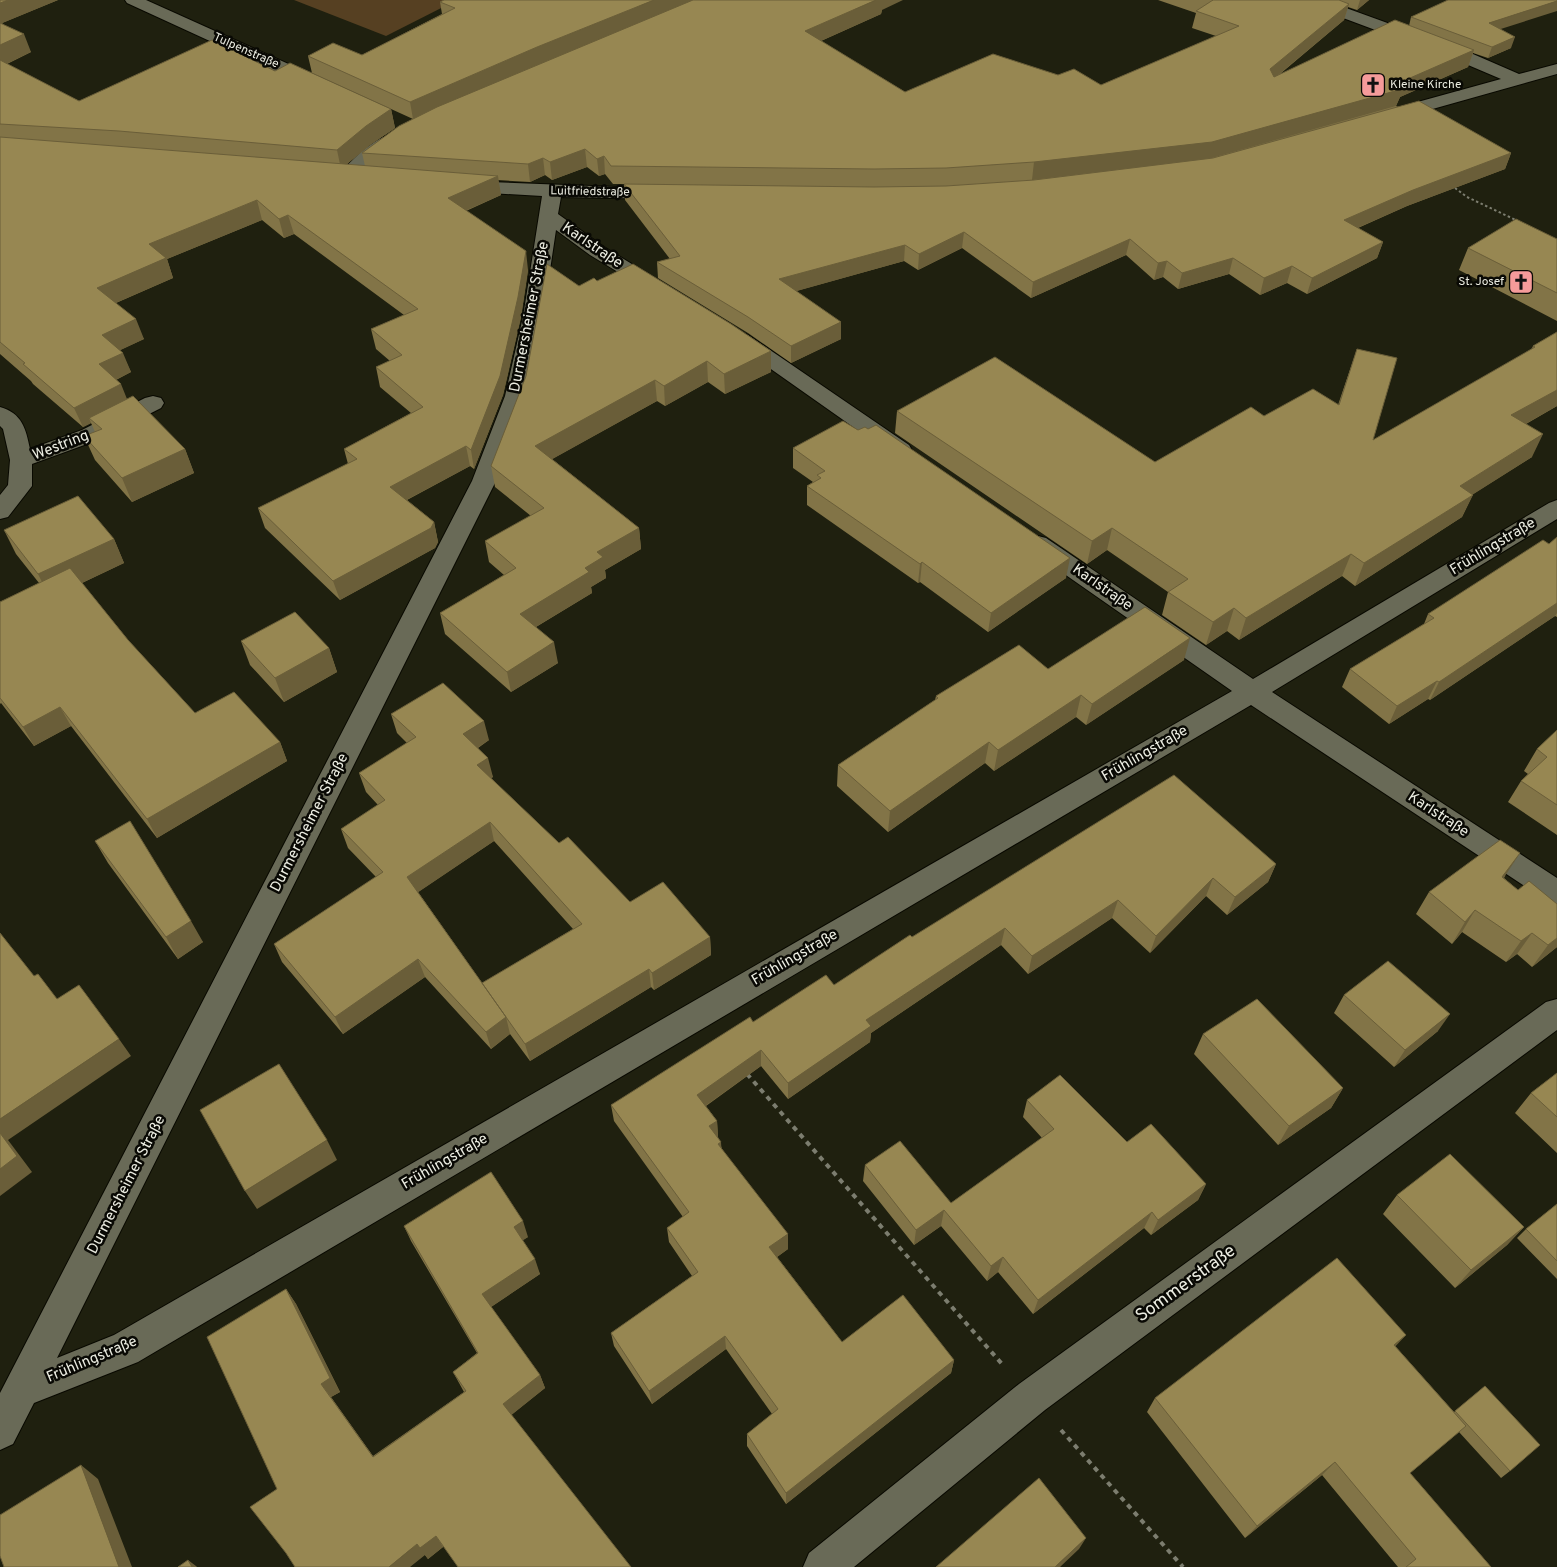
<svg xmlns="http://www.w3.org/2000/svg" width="1557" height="1567" viewBox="0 0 1557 1567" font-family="Overpass,sans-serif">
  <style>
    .green { fill: #564022 }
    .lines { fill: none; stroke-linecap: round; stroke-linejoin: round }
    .street-casing { stroke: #090900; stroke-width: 2 }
    .path-far1 { stroke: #7c7d6f; stroke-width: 2; stroke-dasharray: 2.5 2.5; stroke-linecap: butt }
    .path { stroke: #7c7d6f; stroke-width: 4; stroke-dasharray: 5 5; stroke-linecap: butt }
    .street { fill: #696a57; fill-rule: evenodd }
    .wall { fill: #827447; fill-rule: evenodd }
    .shaded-wall { fill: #6a5e39 }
    .building { fill: #978752; stroke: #6a5e39 }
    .labels { text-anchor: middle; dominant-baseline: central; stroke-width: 5; stroke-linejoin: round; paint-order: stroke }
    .far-street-label { font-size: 12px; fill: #ebece1; stroke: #090904 }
    .far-poi-label { font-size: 12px; fill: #ebece1; stroke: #090904; text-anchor: start }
    .street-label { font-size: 15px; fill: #ebece1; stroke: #090904 }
    .near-street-label { font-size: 18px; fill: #ebece1; stroke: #090904 }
  </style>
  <rect width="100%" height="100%" fill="#1f200f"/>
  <path class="green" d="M294 0H457L386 36Z"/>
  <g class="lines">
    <defs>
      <path id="street" d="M125 0H146L322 79 325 83 322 87 316 88 310 87 127 3Z
        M1301 0H1324L1473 54 1519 74 1557 64V74L1397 119 1391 120 1385 119 1382 115 1385 111 1501 79 1461 62 1303 3Z
        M395 133 401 134 404 138 401 142 377 157 353 181 346 183 339 181 337 177 339 173C355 158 373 138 395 133Z
        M462 181 669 189 671 193 669 197 662 199 561 197 558 214 604 247 663 283 666 287 663 291 656 293 649 291 590 255 556 230 543 317 527 396 496 481 57 1358 114 1335 1232 691 1030 550 1026 544 1030 538 1038 536 1046 538 1253 679 1549 503 1557 500V519L1272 692 1557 878V905L1547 901 1251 705 138 1362 34 1403 13 1444 0 1450V1393L472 481 505 396 523 317 542 196 455 191 453 187 455 183Z
        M741 333 748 335 909 445 912 450 909 455 901 457 893 455 734 343 731 339 734 335Z
        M153 396 161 398 164 403 161 408 98 440 32 464V486L8 517 0 519V495L8 485 10 460 3 429 0 426V407C22 413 26 429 30 449L82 430 145 398Z
        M1557 999V1030L1045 1410 854 1567H803L809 1553 1019 1384 1546 1002Z"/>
    </defs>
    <use href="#street" class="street-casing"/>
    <path class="path-far1" d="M1451 185 1467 197 1518 221"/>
    <path class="path" d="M747 1074 1002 1364
      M1061 1430 1183 1567"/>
    <use href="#street" class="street"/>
  </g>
  <path class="wall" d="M0 0H58L2 23 31 52 7 64 79 101 275 71 391 109 395 128 370 145 347 164 365 166 362 153 413 119 312 73 308 56 362 55 442 14 440 2 882 10 881 14 821 41 905 92 1058 75 1101 85 1216 36 1192 28 1196 13 1158 0H1369L1357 10 1348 7 1344 20 1280 74 1409 26 1411 17 1500 29 1511 48 1488 58 1473 53 1468 67 1400 97 1396 106 1511 153 1505 169 1407 206 1358 228 1383 242 1377 258 1307 294 1287 283 1260 295 1229 274 1178 289 1163 277 1154 280 1126 255 1031 298 962 248 918 270 904 261 796 291 841 339 791 363 748 333 658 278 657 262 670 259 625 200 624 184H613L605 174 599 176 587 167 552 180 545 175 530 182 498 180 501 195 466 211 528 270 521 317 503 395 474 469 470 466 407 500 434 522 438 542 435 548 340 600 265 528 258 508 348 464 344 449 411 413 380 387 376 367 390 361 376 349 371 329 404 315 294 234 284 238 262 220 167 259 173 278 116 303 144 339 120 350 131 372 116 380 126 399 185 449 194 473 132 502 95 460 84 436 95 432 91 423 83 427 33 384 31 381 0 354Z
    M1557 239V321L1459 270 1468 248Z
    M579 286 771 372 725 394 708 382 665 406 657 401 552 459 639 528 641 549 605 570 606 578 591 587 592 593 536 627 558 663 511 692 445 634 440 613 504 575 489 562 485 541 531 516 495 487 491 466Z
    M1557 332V406L1526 424 1532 457 1473 494 1462 517 1355 586 1342 576 1239 640 1227 631 1206 645 1162 615 1168 592 1107 550 1087 564 895 433 897 411 1155 462 1264 416 1338 405 1357 349 1373 440 1531 350 1533 346Z
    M793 448 1066 578 988 632 920 582 918 583 807 505V486L813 482 793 468Z
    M4 530 114 539 124 563 82 583 128 640 195 713 280 742 287 761 157 838 71 726 34 746 1 703 0 704V602L39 583 16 554Z
    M1557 537V617L1555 616 1430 700 1428 699 1389 724 1342 687 1350 669 1424 624 1428 614 1549 544Z
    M241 641 329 648 337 672 284 702 250 665Z
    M1184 660 1086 725 1076 717 994 771 985 763 888 832 837 786 838 765 935 700 936 696 1048 669Z
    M391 714 489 740 478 748 493 777 491 778 559 843 630 902 710 937 711 955 654 990 651 987 530 1061 510 1034 491 1049 425 977 343 1034 282 962 274 944 376 877 348 848 341 829 378 805 366 792 359 773 407 743 397 733ZM494 841 573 929 482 983 418 892Z
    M1557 730V835L1508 802 1521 781 1528 774 1524 771 1537 749Z
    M95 841 203 942 178 959 108 863Z
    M1276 864 1268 882 1227 915 1206 896 1150 953 1112 918 1028 974 1001 945 871 1033 870 1042 788 1099 761 1066 706 1106 717 1121 718 1137 722 1149 788 1249 777 1257 842 1342 954 1360 951 1373 786 1504 747 1446V1434L772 1414 726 1349 652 1404 614 1346 611 1333 692 1276 669 1242 667 1228 683 1217 614 1121 611 1105 753 1022 834 985 912 937Z
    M1505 876 1504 878 1518 890 1557 904V947L1532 967 1517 954 1506 962 1462 932 1452 944 1416 914 1429 892Z
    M1344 995 1438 1031 1394 1067 1334 1013Z
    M1203 1034 1343 1088 1331 1108 1278 1145 1194 1054Z
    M1557 1073V1153L1515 1113 1531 1093Z
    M1027 1100 1127 1142 1206 1184 1198 1200 1151 1235 1144 1228 1033 1314 998 1272 987 1281 941 1226 914 1245 863 1181 865 1165 951 1203 1042 1138 1023 1117Z
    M1397 1195 1524 1227 1507 1245 1455 1288 1383 1214Z
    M1557 1204V1279L1517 1238 1526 1229Z
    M404 1226 528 1237 522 1240 540 1274 491 1307 540 1375 545 1388 511 1415 443 1547 428 1559 425 1555 277 1489 286 1289 296 1304 340 1392 331 1397 373 1456 464 1392 453 1372 477 1353 411 1241Z
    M1395 1346 1454 1412 1485 1386 1510 1471 1501 1478 1459 1432 1410 1473 1491 1567H1398L1322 1475 1245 1538 1147 1412 1155 1398Z"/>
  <path class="shaded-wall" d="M8 0H58L0 24V3Z
    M654 0H696L413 119 410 102 537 47Z
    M876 0H903L882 10 881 14 805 48V31Z
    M1360 0H1369L1357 10Z
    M1557 1V11L1485 34 1489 23Z
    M1349 4 1344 20 1265 86 1270 69Z
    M24 34 31 52 0 67V45Z
    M1515 37 1511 48 1488 58 1492 47Z
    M1474 50 1468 67 1400 97 1396 106 1208 159 1032 180 1034 162 1394 85Z
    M391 109 395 128 370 145 341 169 337 150 366 126Z
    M585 149 587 167 552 180 550 162Z
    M1511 153 1505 169 1407 206 1339 236 1344 220 1413 190Z
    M604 156 605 174 599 176 597 159Z
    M543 158 545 175 530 182 528 164Z
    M498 176 501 195 451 217 448 198Z
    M257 200 262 220 167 259 173 278 104 308 97 288 149 244Z
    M288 215 294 234 284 238 279 219Z
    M964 232 962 248 918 270 919 254Z
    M1130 239 1126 255 1031 298 1033 282Z
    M1383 242 1377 258 1307 294 1312 278Z
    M905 245 904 261 779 296V279Z
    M526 251 528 270 521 317 503 395 474 469 471 450Z
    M1233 258 1229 274 1178 289 1182 273Z
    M1167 261 1163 277 1154 280 1158 263Z
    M1292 266 1287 283 1260 295 1264 278Z
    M136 319 144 339 110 355 102 335Z
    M841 322V339L791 363V346Z
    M771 351V372L725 394 724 374Z
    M123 353 131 372 107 384 99 364Z
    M707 361 708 382 665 406 664 386Z
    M655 380 657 401 538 467 535 446Z
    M121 384 129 404 89 418 91 423 83 427 74 408Z
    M1557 390V406L1501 438 1511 415Z
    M1543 434 1532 457 1450 509 1460 486Z
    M466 446 470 466 395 506 390 487Z
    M185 449 194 473 132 502 122 478Z
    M1473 495 1462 517 1355 586 1364 563Z
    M434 522 438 542 435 548 340 600 333 581Z
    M639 528 641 549 605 570 606 578 591 587 592 593 524 634 520 614 585 568 597 552Z
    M1112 528 1107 550 1087 564 1092 541Z
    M114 539 124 563 50 598 38 574Z
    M1351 554 1342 576 1239 640 1246 618Z
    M1070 558 1066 578 988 632 991 613Z
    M922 562 920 582 918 583 920 564Z
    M1557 603V613L1555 616 1430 700 1439 682Z
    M1234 608 1227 631 1206 645 1213 622Z
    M1190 638 1184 660 1086 725 1092 704Z
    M554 642 558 663 511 692 507 672Z
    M329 648 337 672 284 702 275 678Z
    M1437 681 1428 699 1389 724 1397 706Z
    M1081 695 1076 717 994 771 998 750Z
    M60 707 71 726 34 746 23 727Z
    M484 721 489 740 468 754 463 734Z
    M280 742 287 761 157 838 147 819Z
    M989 742 985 763 888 832 890 811Z
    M488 758 493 777 481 784 477 765Z
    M490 822 494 841 414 895 407 877Z
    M1520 853 1505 876 1487 899 1502 877Z
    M1276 864 1268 882 1227 915 1235 897Z
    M1213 878 1206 896 1150 953 1156 936Z
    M1118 900 1112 918 1028 974 1032 956Z
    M1475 910 1462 932 1452 944 1465 922Z
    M191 921 203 942 178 959 166 937Z
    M1005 928 1001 945 871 1033 870 1042 788 1099V1083L866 1020Z
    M1532 933 1517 954 1506 962 1521 941Z
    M710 937 711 955 654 990 652 973Z
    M1557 938V947L1532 967 1548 945Z
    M418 959 425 977 343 1034 335 1017Z
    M649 969 651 987 530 1061 525 1044Z
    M1450 1014 1438 1031 1394 1067 1405 1050Z
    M506 1017 510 1034 491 1049 486 1032Z
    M119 1039 131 1056 8 1140 32 1172 0 1196V1119Z
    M761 1050V1066L698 1111 697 1095Z
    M1343 1088 1331 1108 1278 1145 1289 1126Z
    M717 1121 718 1137 710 1142 709 1126Z
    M327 1140 337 1160 257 1209 245 1191Z
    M721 1142 722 1157 718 1144Z
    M1206 1184 1198 1200 1151 1235 1158 1220Z
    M944 1210 941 1226 914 1245 916 1230Z
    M1152 1212 1144 1228 1033 1314 1038 1300Z
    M523 1221 528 1237 519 1243 514 1227Z
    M1524 1227 1507 1245 1455 1288 1471 1270Z
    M788 1234V1249L770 1262 769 1247Z
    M1003 1257 998 1272 987 1281 991 1266Z
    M535 1259 540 1274 488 1309 482 1294Z
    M286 1289 296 1304 340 1392 331 1397 321 1384Z
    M1406 1335 1392 1350 1394 1345Z
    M725 1336 726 1349 652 1404 649 1391Z
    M954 1360 951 1373 786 1504V1493Z
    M540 1375 545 1388 509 1417 503 1404Z
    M1335 1462 1322 1475 1245 1538 1257 1526Z
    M81 1465 98 1479 132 1567H119Z
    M436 1536 443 1547 428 1559 425 1555 410 1567H389L417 1544Z
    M1086 1538 1079 1549 1060 1567H1055Z
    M188 1560 196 1566 197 1567H192Z"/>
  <path class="building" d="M0 0H8L0 3Z
    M444 0H654L537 47 410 102 308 56 333 43 362 55 455 8 440 2Z
    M693 0H876L805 31 905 92 993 54 1058 75 1074 69 1101 85 1239 26 1196 11 1213 0H1212H1339L1349 4 1270 69 1274 77 1395 20 1474 50 1394 85 1402 89 1212 142 1034 162 946 168 874 169 611 166 604 156 597 159 585 149 550 162 543 158 528 164 362 153 399 126 437 107Z
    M1448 0H1557V1L1489 23 1515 37 1492 47 1411 17Z
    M0 23 24 34 0 45Z
    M212 40 275 71 290 63 391 109 366 126 337 150 119 131 0 124V60L79 101Z
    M1419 101 1511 153 1413 190 1344 220 1383 242 1312 278 1292 266 1264 278 1233 258 1182 273 1167 261 1158 263 1130 239 1033 282 964 232 919 254 905 245 779 279 841 322 791 346 748 317 657 262 680 256 624 184 874 187 946 186 1034 180 1213 158Z
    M0 137 498 176 448 198 526 251 518 297 500 376 471 450 466 446 390 487 434 522 431 528 333 581 258 508 357 459 344 449 423 407 376 367 402 355 371 329 418 309 288 215 279 219 257 200 149 244 166 258 97 288 136 319 102 335 123 353 99 364 121 384 74 408 23 364 25 363 0 342Z
    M1516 219 1557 239V293L1468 248Z
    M547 264 579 286 594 278 597 281 633 264 731 324 771 351 724 374 707 361 664 386 655 380 535 446 639 528 597 552 603 557 585 568 589 572 520 614 554 642 507 672 440 613 516 568 485 541 544 508 491 466 526 376Z
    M1557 332V390L1511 415 1543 434 1460 486 1473 495 1364 563 1351 554 1246 618 1234 608 1213 622 1168 592 1188 579 1112 528 1092 541 897 411 995 357 1155 462 1251 407 1264 416 1313 389 1339 405 1357 349 1397 358 1373 440 1535 347 1533 346Z
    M133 396 185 449 122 478 84 436 102 429 89 418Z
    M843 421 858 430 865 427 868 429 876 425 1070 558 991 613 922 562 920 564 807 486 821 478 817 475 825 471 793 448Z
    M78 496 114 539 38 574 4 530Z
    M1557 537V603L1439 682 1437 681 1397 706 1350 669 1434 618 1428 614 1543 540 1549 544Z
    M70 568 128 640 195 713 234 692 280 742 147 819 60 707 23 727 0 698V602Z
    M1145 607 1190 638 1092 704 1081 695 998 750 989 742 890 811 838 765 938 698 936 696 1019 645 1048 669Z
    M295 612 329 648 275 678 241 641Z
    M443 683 484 721 463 734 488 758 477 765 559 843 568 837 630 902 663 882 710 937 652 973 649 969 525 1044 482 983 582 924 490 822 407 877 506 1017 486 1032 418 959 335 1017 274 944 383 872 341 829 385 800 359 773 416 737 391 714Z
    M1557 730V805L1521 781 1547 757 1537 749Z
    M1174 775 1276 864 1235 897 1213 878 1156 936 1118 900 1032 956 1005 928 866 1020 871 1026 788 1083 761 1050 697 1095 717 1121 709 1126 721 1142 718 1144 788 1234 769 1247 842 1342 903 1295 954 1360 786 1493 747 1434 778 1409 725 1336 649 1391 611 1333 698 1272 667 1228 689 1212 611 1105 750 1017 753 1022 826 975 834 985 910 935 912 937Z
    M130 821 191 921 166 937 95 841Z
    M1500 840 1520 853 1502 877 1518 890 1529 881 1557 904V938L1548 945 1532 933 1521 941 1475 910 1465 922 1429 892Z
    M0 933 34 976 38 974 57 999 79 985 119 1039 0 1119Z
    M1388 961 1450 1014 1405 1050 1344 995Z
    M1257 999 1343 1088 1289 1126 1203 1034Z
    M279 1064 327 1140 245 1191 200 1110Z
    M1557 1073V1117L1531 1093Z
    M1060 1075 1127 1142 1151 1124 1206 1184 1158 1220 1152 1212 1038 1300 1003 1257 991 1266 944 1210 916 1230 865 1165 900 1141 951 1203 1054 1129 1027 1100Z
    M0 1133 17 1156 0 1169Z
    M1450 1154 1524 1227 1471 1270 1397 1195Z
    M491 1172 523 1221 514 1227 535 1259 482 1294 540 1375 503 1404 631 1567H458L436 1536 420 1548 417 1544 389 1567H295L286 1553 250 1507 277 1489 207 1337 286 1289 330 1378 321 1384 373 1457 466 1391 453 1372 478 1353 404 1226Z
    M1557 1204V1261L1526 1229Z
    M1337 1258 1406 1335 1394 1345 1466 1426 1410 1473 1491 1567H1406L1416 1559 1335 1462 1257 1526 1155 1398Z
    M1485 1386 1540 1445 1510 1471 1455 1411Z
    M81 1465 119 1567H4L0 1556V1515Z
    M1039 1478 1086 1538 1055 1567H936Z
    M188 1560 192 1567H178Z"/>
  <defs>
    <symbol id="church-square" viewBox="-11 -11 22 22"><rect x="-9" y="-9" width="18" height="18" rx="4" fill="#f59b9a" stroke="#090904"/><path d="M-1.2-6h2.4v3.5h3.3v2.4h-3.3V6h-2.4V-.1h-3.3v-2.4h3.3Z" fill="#111"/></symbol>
  </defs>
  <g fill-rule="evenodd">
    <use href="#church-square" x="1359" y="71" width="28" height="28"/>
    <use href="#church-square" x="1507" y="268" width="28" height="28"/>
  </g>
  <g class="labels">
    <g class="far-street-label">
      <text transform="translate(246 51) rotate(24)">Tulpenstraße</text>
      <text transform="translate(590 192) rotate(1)">Luitfriedstraße</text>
    </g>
    <g class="far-poi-label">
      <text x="1390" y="85">Kleine Kirche</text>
      <text x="1504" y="282" text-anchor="end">St. Josef</text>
    </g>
    <g class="street-label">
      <text transform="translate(592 246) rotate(34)">Karlstraße</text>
      <text transform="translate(530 317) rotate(-79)">Durmersheimer Straße</text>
      <text transform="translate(61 446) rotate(-21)">Westring</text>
      <text transform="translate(1493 547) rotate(-31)">Frühlingstraße</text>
      <text transform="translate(1102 588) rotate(35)">Karlstraße</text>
      <text transform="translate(1145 754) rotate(-30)">Frühlingstraße</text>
      <text transform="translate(1438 815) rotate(33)">Karlstraße</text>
      <text transform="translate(310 823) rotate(-63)">Durmersheimer Straße</text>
      <text transform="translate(795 958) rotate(-30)">Frühlingstraße</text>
      <text transform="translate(445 1162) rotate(-30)">Frühlingstraße</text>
      <text transform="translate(127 1185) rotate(-63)">Durmersheimer Straße</text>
      <text transform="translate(92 1360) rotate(-23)">Frühlingstraße</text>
    </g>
    <g class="near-street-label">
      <text transform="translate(1186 1284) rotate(-36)">Sommerstraße</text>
    </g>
  </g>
</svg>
